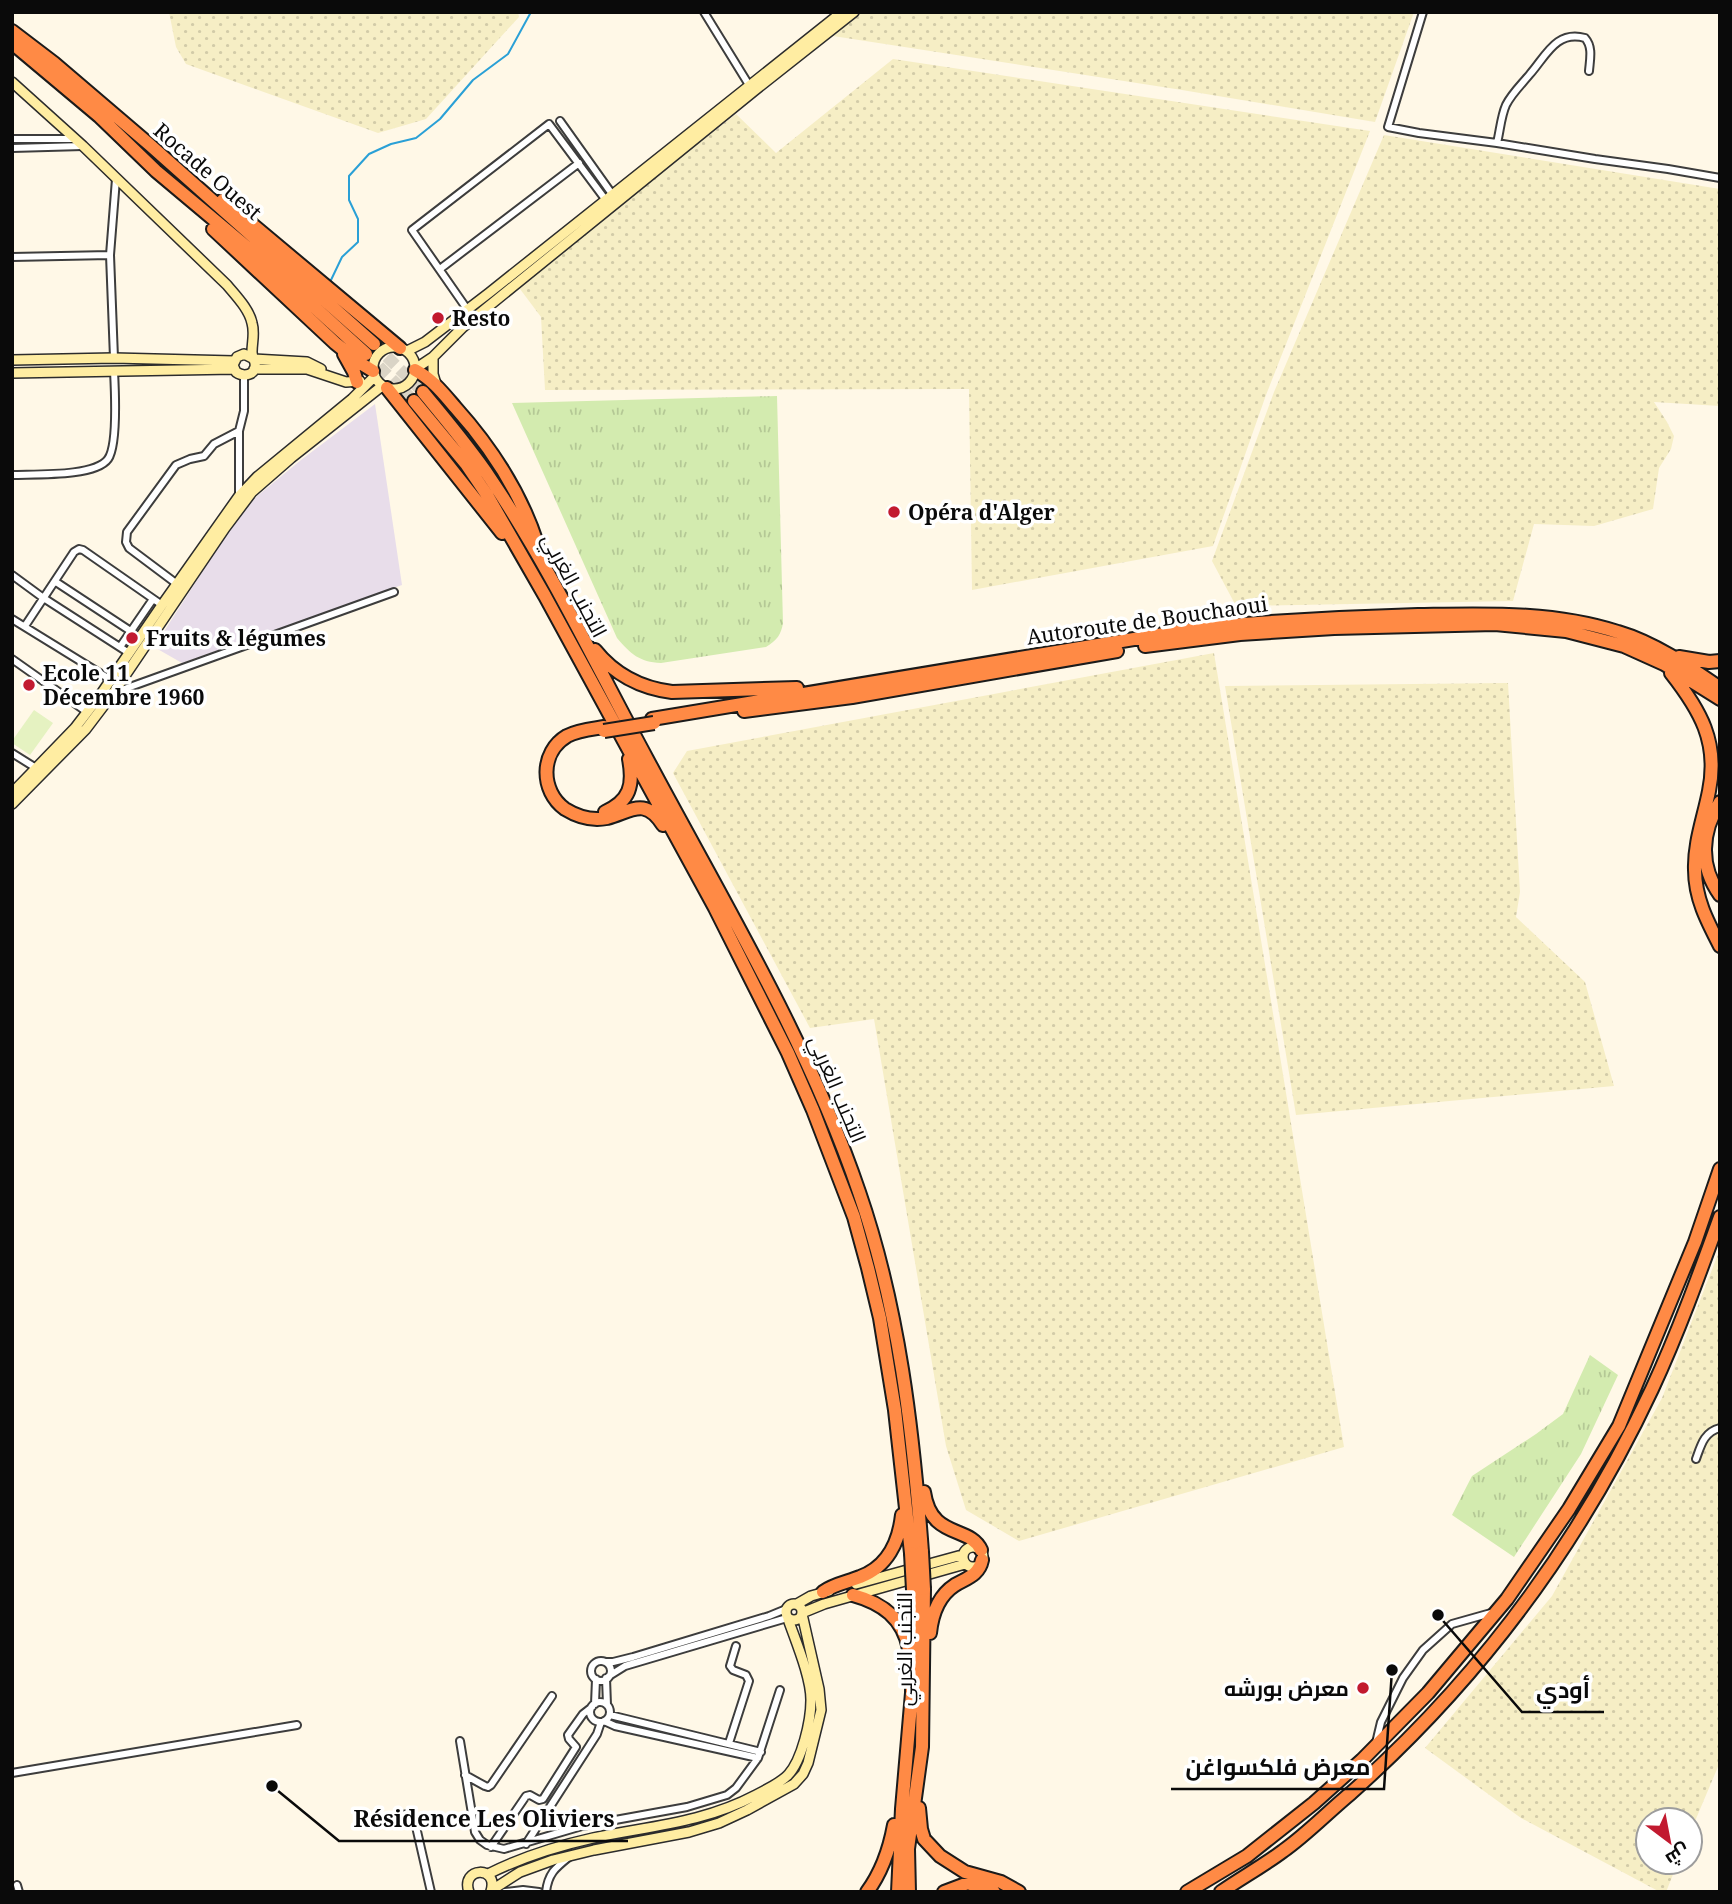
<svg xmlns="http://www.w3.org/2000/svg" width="1732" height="1904" viewBox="0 0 1732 1904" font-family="'Noto Serif',Cairo,serif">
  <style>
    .industrial { fill: #e8ddea }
    .farmland { fill: url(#farmland-dots) }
    .grass { fill: url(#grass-tufts) }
    .pitch { fill: #e5f2c1 }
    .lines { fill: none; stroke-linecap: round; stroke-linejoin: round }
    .stream { stroke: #2aa0d6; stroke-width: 2 }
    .highway-tunnel { stroke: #dad4c6; stroke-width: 12; stroke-dasharray: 12 6; stroke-linecap: butt }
    .street-casing { stroke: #3d3d3d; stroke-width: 10 }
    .secondary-casing { stroke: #2c2c2c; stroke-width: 12 }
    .highway-casing { stroke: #1b1b1b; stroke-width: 16 }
    .street { stroke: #fff; stroke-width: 6 }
    .secondary { stroke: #ffeda2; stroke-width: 9 }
    .highway { stroke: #ff8a45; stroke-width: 12 }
    .highway-bridge-casing { stroke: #1b1b1b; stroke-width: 16; stroke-linecap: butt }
    .highway-bridge { stroke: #ff8a45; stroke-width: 12 }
    .poi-dot { fill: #c21a30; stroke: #fff; stroke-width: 2.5 }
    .labels { text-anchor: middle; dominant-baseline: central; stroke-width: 7; stroke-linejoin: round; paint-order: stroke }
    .street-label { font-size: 21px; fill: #0a0a0a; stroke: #fff }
    .poi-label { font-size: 21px; font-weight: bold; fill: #0a0a0a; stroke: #fff; text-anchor: start }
    .leader { fill: none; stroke: #0a0a0a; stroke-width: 2.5 }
    .callout-dot { fill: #0a0a0a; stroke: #fff; stroke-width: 2.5 }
    .callout-label { font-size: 23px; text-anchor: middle; font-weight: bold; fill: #0a0a0a; stroke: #fff; stroke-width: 7; stroke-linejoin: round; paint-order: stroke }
  </style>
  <defs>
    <pattern id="farmland-dots" width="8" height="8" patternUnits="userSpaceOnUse" patternTransform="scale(1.75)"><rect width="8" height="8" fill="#f6eec5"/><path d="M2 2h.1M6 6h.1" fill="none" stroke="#d2cba8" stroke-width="1.8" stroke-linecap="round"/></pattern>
    <pattern id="grass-tufts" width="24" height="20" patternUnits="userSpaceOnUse" patternTransform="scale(1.75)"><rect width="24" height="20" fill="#d3ebaf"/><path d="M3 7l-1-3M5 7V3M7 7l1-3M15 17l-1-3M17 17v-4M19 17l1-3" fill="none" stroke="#b4c895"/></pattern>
  </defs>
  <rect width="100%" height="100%" fill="#fff8e7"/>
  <path class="industrial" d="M375 404 402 585 182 663 154 647 226 535 256 497 301 460Z"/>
  <path class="farmland" d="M169 12H518L519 17 426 119 378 133 186 64 176 47Z
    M857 12H1414L1375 122 1182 90 833 36 831 33Z
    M893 59 1370 131 1266 395 1213 546 972 590 969 389 545 390 541 317 517 285 736 114 776 153Z
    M1384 135 1720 189V406L1654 402 1667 422 1674 436 1671 449 1659 468 1653 509 1594 526 1534 524 1513 601 1236 606 1212 561 1274 392Z
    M1214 653 1344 1447 1019 1541 966 1510 946 1446 874 1019 810 1028 673 773 687 751Z
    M1508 683 1520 892 1516 917 1585 982 1614 1086 1296 1115 1225 686Z
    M1720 1249V1762L1690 1833V1820H1648V1862H1678L1666 1892H1660L1521 1818 1425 1748 1552 1596 1662 1398Z"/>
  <path class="grass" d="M777 396 783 623C781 635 777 640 766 647L661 663C639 662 631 654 617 638L512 403Z
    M1590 1355 1618 1375 1581 1454 1514 1557 1452 1515 1472 1476 1536 1434 1563 1414Z"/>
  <path class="pitch" d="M34 710 53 723 30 755 12 743V741Z"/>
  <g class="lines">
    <path class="stream" d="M331 280 342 257 358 242V219L349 200V176L369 154 391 144 416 138 440 119 473 80 508 54 531 12"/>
    <path class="highway-tunnel" d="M374 344 423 392
      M366 354 414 401"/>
    <defs>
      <path id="street" d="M704 12 749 85
        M1423 12 1388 127 1419 133 1497 143 1595 159 1668 169 1720 178
        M560 121 612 194
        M12 139H74
        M1497 143C1500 131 1501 116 1506 105 1512 93 1522 84 1530 74 1546 56 1556 30 1585 38 1593 47 1590 59 1589 71
        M12 148 83 146
        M12 257 110 255
        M440 269 579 163
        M467 309 412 230 549 124 605 199
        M114 358 110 255 116 179
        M12 475C35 474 95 477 108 459 118 445 115 390 114 371
        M239 496V431
        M12 575 42 597 129 653
        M56 582 132 632
        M177 584 129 548 126 542 127 532 176 465 190 459 204 456 214 444 239 431 244 411V376
        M12 619 111 680
        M25 626 74 552 79 549 83 550 162 605
        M120 647 153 599
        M12 659 87 712
        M116 692 394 592
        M12 753 36 768
        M1696 1459C1701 1445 1704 1432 1720 1428
        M591 1671a10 10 0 1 1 20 0a10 10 0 1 1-20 0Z
        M605 1662H613L633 1657 769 1616 786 1609
        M609 1676 625 1666 787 1618
        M606 1678 607 1705
        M590 1712a10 10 0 1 1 20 0a10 10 0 1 1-20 0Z
        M595 1704 596 1679
        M610 1715 761 1752
        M604 1721 615 1726 758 1758
        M460 1741 475 1832 480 1840 487 1845 504 1849 582 1826 687 1807 727 1795 736 1788 758 1758 780 1690
        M729 1743 749 1681 746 1675 733 1670 730 1666 736 1646
        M1376 1743 1381 1722 1403 1678 1423 1650 1452 1624 1491 1613
        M12 1773 297 1725
        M465 1775 485 1786 488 1787 491 1785 552 1696
        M398 1816 408 1814 414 1818 431 1892
        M526 1844 597 1734 601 1722
        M491 1847 526 1796 530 1795 539 1800 543 1799 576 1747 569 1739 568 1735 583 1714 592 1707
        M17 1885 19 1892
        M505 1892 523 1890 539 1892
        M546 1892C548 1874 555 1868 569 1857"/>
      <path id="secondary" d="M12 82 83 146 227 285C236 296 249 309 252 323 255 333 252 342 252 352 252 356 254 359 255 363 257 376 243 377 236 372L233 365 237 357 244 354 252 358
        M373 368a21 21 0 1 1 42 0a21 21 0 1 1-42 0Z
        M407 351 425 342 489 293 842 12
        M433 357V374L436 384
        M253 359 307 362 321 369
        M12 360 114 358 234 361
        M254 369H307L346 382 360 381
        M415 369 433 357 463 327 611 207 754 91 854 12
        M12 373 234 369
        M12 793 75 728 101 694 162 605 239 496 257 477 352 399 375 376
        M12 804 86 729 114 692 225 528 252 492 291 458 382 386
        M963 1557a10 10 0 1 1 20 0a10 10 0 1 1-20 0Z
        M856 1584 962 1555
        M786 1612a8 8 0 1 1 16 0a8 8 0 1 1-16 0Z
        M797 1604 811 1596 829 1591
        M802 1613 824 1604 965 1564
        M488 1874C520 1858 557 1846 593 1838 650 1826 703 1823 756 1795 767 1789 779 1784 788 1775 802 1760 811 1721 811 1700 811 1677 796 1642 788 1619
        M492 1890 520 1872 553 1860 594 1850 689 1832 719 1823 747 1810 794 1784 803 1774 808 1763 821 1710 819 1689 802 1614
        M469 1892C460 1867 499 1865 491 1891"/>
      <path id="highway" d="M12 31 54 63 150 145 374 344
        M12 43 99 116 156 171 268 265 366 354
        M223 200 400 348
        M213 229 335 343 360 363 373 371
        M344 354 354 372 357 382
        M415 370C432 379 443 393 455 407 491 447 520 491 537 543
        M387 388 502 533
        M423 392C446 420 470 448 490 478 550 567 596 665 647 759 722 900 807 1039 859 1192 899 1308 913 1431 922 1552
        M414 401 466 464 487 495 545 596 715 908 788 1053 813 1110 854 1217 868 1268 880 1318 895 1410 911 1553
        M1145 646 1240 634 1334 628 1495 624 1566 631 1624 646 1664 664 1720 699
        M595 650C615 675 640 688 672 692L797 688
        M1679 657 1709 662 1720 661
        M1671 673C1700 710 1719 742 1709 791 1704 817 1694 843 1695 870 1695 898 1707 921 1720 946
        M744 711 852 697 1117 651
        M652 719 1206 627C1277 621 1347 617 1418 615 1485 614 1553 611 1618 632 1655 643 1688 666 1720 688
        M604 727C592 729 578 730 567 736 540 752 540 791 565 809 578 817 592 821 607 818 632 811 645 797 663 825
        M1720 802C1701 832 1699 866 1720 895
        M605 812C630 801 634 785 629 759
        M924 1492C931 1540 970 1525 981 1550
        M823 1592C834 1584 848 1582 860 1577 887 1567 899 1542 902 1515
        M853 1595C882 1603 903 1618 909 1649
        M930 1633C932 1614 938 1596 955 1585 967 1578 979 1575 982 1560
        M919 1808 921 1829 924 1839 940 1856 965 1872 1001 1882 1019 1892
        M867 1892C881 1873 890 1847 894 1825
        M898 1892 902 1809 912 1693 913 1590
        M909 1892 908 1849 922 1747 924 1589
        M944 1892 968 1883 994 1892
        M1187 1892 1247 1856 1314 1803 1362 1760 1428 1693 1507 1599 1569 1509 1619 1426 1695 1242 1720 1169
        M1221 1892C1241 1878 1263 1866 1283 1851 1307 1834 1328 1812 1351 1793 1478 1680 1580 1543 1652 1389 1678 1333 1699 1275 1720 1217"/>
    </defs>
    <use href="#street" class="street-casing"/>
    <use href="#secondary" class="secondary-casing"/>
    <use href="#highway" class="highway-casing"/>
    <use href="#street" class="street"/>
    <use href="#secondary" class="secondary"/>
    <use href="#highway" class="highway"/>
    <defs>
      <path id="highway-bridge" d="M604 731 654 723
        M922 1552 924 1589
        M911 1553 913 1590"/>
    </defs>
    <use href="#highway-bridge" class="highway-bridge-casing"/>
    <use href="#highway-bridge" class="highway-bridge"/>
  </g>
  <g class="poi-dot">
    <circle cx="438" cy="318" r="7"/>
    <circle cx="894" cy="512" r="7"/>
    <circle cx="132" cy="638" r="7"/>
    <circle cx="29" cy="685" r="7"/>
    <circle cx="1363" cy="1688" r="7"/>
  </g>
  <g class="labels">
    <g class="street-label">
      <text transform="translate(208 171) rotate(41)">Rocade Ouest</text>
      <text transform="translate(575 585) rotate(62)">التجنب الغربي</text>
      <text transform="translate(1147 620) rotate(-8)">Autoroute de Bouchaoui</text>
      <text transform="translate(838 1089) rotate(67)">التجنب الغربي</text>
      <text transform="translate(904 1649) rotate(-90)">التجنب الغربي</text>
    </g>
    <g class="poi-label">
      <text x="452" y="318">Resto</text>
      <text x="908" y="512">Opéra d'Alger</text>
      <text x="146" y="638">Fruits &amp; légumes</text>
      <text x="43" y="673">Ecole 11<tspan x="43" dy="24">Décembre 1960</tspan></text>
      <text x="1349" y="1688" text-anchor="end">معرض بورشه</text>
    </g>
  </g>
  <path class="leader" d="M1438 1615L1522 1712H1604M1392 1670L1384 1789H1171M272 1786L339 1841H628"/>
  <g class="callout-dot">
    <circle cx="1438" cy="1615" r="7"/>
    <circle cx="1392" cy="1670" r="7"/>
    <circle cx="272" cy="1786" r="7"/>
  </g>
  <g class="callout-label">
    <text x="1563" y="1698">أودي</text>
    <text x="1278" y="1775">معرض فلكسواغن</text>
    <text x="484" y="1827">Résidence Les Oliviers</text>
  </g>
  <rect width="1732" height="1904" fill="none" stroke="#0a0a0a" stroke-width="28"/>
  <g transform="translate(1669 1841) rotate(148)"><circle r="33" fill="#ffffff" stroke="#9d9d9d" stroke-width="2"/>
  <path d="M0-5L12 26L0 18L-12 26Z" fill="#c21a30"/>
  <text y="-10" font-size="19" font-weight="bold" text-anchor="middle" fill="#0a0a0a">ش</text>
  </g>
</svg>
